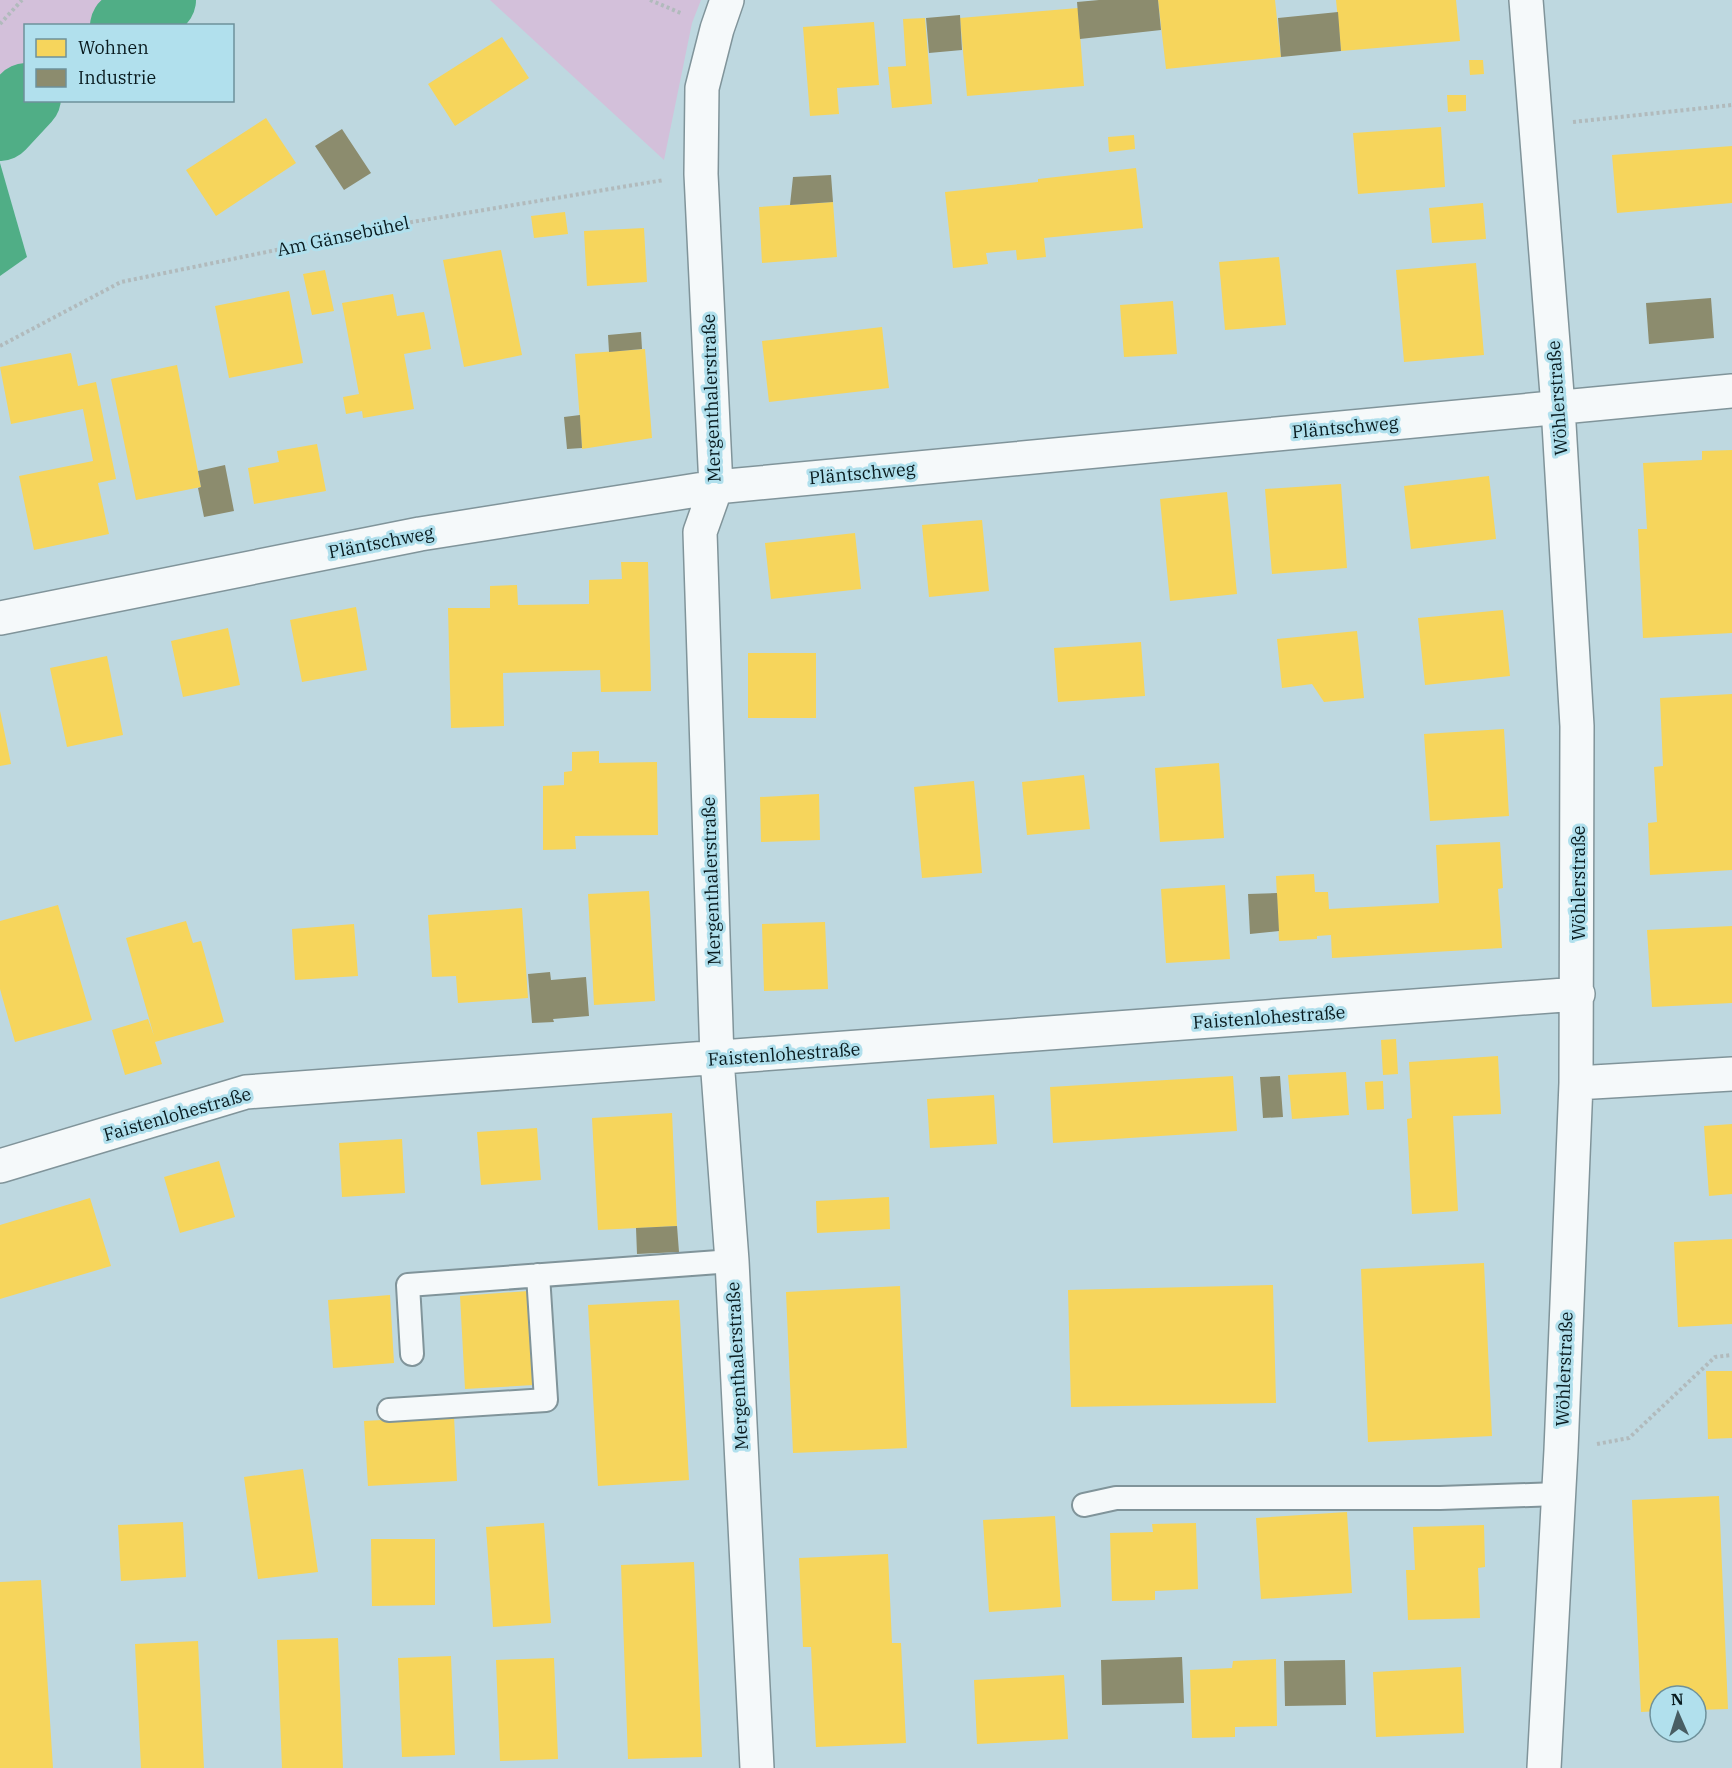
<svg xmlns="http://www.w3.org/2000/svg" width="1732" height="1768" viewBox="0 0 1732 1768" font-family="'IBM Plex Serif',serif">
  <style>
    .green { fill: #d3c0da }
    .water { fill: #50ae86 }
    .homes { fill: #f6d55c }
    .industry { fill: #8c8c6e }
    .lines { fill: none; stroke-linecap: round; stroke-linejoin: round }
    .river { stroke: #50ae86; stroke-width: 70 }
    .lane-casing { stroke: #80949a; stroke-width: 26 }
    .street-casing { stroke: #80949a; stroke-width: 36 }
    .path { stroke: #b1babc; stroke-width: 4; stroke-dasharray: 3 3; stroke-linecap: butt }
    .lane { stroke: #f5f9fa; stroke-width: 22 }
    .street { stroke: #f5f9fa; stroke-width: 33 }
    .labels { text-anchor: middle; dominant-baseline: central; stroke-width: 6; stroke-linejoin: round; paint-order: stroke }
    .street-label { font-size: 18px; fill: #091b1f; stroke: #b1e0ed }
  </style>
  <rect width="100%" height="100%" fill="#bed8e0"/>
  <path class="green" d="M0 0H171L133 25 26 26 25 98 19 102 0 125Z
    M490 0H701L692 23 664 160Z"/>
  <path class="water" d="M0 163 27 257 0 276Z"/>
  <path class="homes" d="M1158 0H1275L1281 57 1166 69Z
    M1336 0H1456L1460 41 1341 51Z
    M1078 8 1084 86 967 96 960 18Z
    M925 18 932 104 892 108 888 67 906 66 903 19Z
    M874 22 879 85 837 88 839 114 810 116 803 27Z
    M502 37 529 78 455 126 428 84Z
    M1469 60H1483L1484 74 1470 75Z
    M1447 95H1466V111L1448 112Z
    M266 118 296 163 216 216 186 170Z
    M1441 127 1445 187 1358 194 1353 133Z
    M1134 135 1135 149 1109 152 1108 137Z
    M1732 146V203L1617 213 1612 155Z
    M1136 168 1143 228 1044 238 1046 257 1017 260 1016 250 986 253 988 264 953 268 945 192 1038 182V179Z
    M833 202 837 257 762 263 759 207Z
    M1483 203 1486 239 1432 243 1429 208Z
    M565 212 568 234 534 238 531 216Z
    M644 228 647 282 587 286 584 231Z
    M501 250 522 355 464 367 443 260Z
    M1279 257 1286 325 1225 330 1219 262Z
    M1476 263 1484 355 1404 362 1396 270Z
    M325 270 334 311 312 315 303 274Z
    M289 291 303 363 229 378 215 306Z
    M393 294 397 316 424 312 428 331 431 349 404 354 414 409 363 418 362 411 346 414 343 397 359 394 342 303Z
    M1173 301 1177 354 1124 357 1120 305Z
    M882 327 889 388 769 402 762 341Z
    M645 349 652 438 582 449 575 354Z
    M71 353 78 386 96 382 116 479 98 483 109 534 34 550 19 476 93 461 83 409 11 424 0 367Z
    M177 365 201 487 136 500 111 379Z
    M317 444 326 491 254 504 248 468 279 462 277 451Z
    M1732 450V633L1643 638 1638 529H1647L1643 463 1702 460V451Z
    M1489 476 1496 539 1411 549 1404 486Z
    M1341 484 1347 568 1272 574 1265 489Z
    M1227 492 1237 594 1170 601 1160 499Z
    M982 520 989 591 929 597 922 525Z
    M855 533 861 589 771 599 765 543Z
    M621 562H648L651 691 601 692 600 670 503 673 504 726 451 728 448 608H490V586L517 585 518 605 589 604V580L622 579Z
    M356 607 367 670 302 682 290 620Z
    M1503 610 1510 676 1425 685 1418 618Z
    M228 628 240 685 183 697 171 641Z
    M1357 631 1364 698 1324 702 1312 684 1282 688 1277 639Z
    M1141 642 1145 696 1058 702 1054 648Z
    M748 653H816V718H748Z
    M107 656 123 735 67 747 50 668Z
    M1732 694V870L1650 875 1648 823 1657 822 1654 767 1663 766 1660 698Z
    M0 711 11 764 0 766Z
    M1504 729 1509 816 1430 821 1424 734Z
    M599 751V763L657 762 658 835 575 836 576 849 543 850V786L564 785V772L572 771V752Z
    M1219 763 1224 838 1160 842 1155 768Z
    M1084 775 1090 829 1027 835 1022 782Z
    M974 781 982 873 922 878 914 787Z
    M819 794 820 840 761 842 760 797Z
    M1500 842 1503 888 1498 889 1502 948 1332 958 1331 935 1317 936V939L1279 941 1276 876 1314 874 1315 892H1328L1329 909 1439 903 1436 845Z
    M1225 885 1230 959 1166 963 1161 889Z
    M649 891 655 1001 594 1005 588 894Z
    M58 905 92 1020 15 1042 0 989V921Z
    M522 908 528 998 458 1003 456 976 432 977 428 915Z
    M186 921 193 943 201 941 224 1022 155 1042 162 1064 125 1075 112 1030 148 1019 154 1036 126 938Z
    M825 922 828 989 764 991 762 924Z
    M354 924 358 976 295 980 292 929Z
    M1732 926V1003L1652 1007 1647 930Z
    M1396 1039 1398 1074 1383 1075 1381 1040Z
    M1498 1056 1501 1114 1453 1116 1458 1211 1412 1214 1407 1119 1412 1118 1409 1062Z
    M1346 1072 1349 1115 1292 1119 1288 1075Z
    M1233 1076 1237 1131 1053 1143 1050 1087Z
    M1383 1081 1384 1109 1367 1110 1365 1082Z
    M994 1095 997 1144 930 1148 927 1099Z
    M672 1113 677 1226 598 1230 592 1118Z
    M1732 1124V1194L1709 1196 1704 1126Z
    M537 1128 541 1180 481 1185 477 1132Z
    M402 1139 405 1193 342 1197 339 1143Z
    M219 1161 235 1217 180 1233 164 1177Z
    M889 1197 890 1229 817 1233 816 1201Z
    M90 1198 111 1266 0 1299V1225Z
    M1732 1239V1324L1678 1327 1674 1242Z
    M1484 1263 1492 1436 1368 1442 1361 1269Z
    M1273 1285 1276 1403 1071 1407 1068 1290Z
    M900 1286 907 1448 793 1453 786 1292Z
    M528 1291 534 1385 465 1389 460 1296Z
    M390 1295 394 1363 333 1368 328 1300Z
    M679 1300 689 1480 598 1486 588 1305Z
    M1706 1371H1732V1438L1708 1439Z
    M454 1416 457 1481 368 1486 364 1421Z
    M303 1469 318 1572 258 1579 244 1477Z
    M1719 1496 1728 1709 1696 1710V1696H1660V1711L1641 1712 1632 1500Z
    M1347 1512 1352 1593 1261 1599 1256 1518Z
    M1055 1516 1061 1607 989 1612 983 1520Z
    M183 1522 186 1577 121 1581 118 1525Z
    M544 1523 551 1623 493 1627 486 1527Z
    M1196 1523 1198 1589 1155 1591V1600L1112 1601 1110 1533 1153 1532 1152 1524Z
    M1484 1525 1485 1567 1478 1568 1480 1618 1408 1620 1406 1570H1415L1413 1527Z
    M371 1539H435V1605L372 1606Z
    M888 1554 892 1643H901L906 1743 816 1747 811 1647H803L799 1558Z
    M694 1562 702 1757 628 1759 621 1565Z
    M41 1580 53 1768H0V1582Z
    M338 1638 343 1768H282L277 1640Z
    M198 1641 204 1768H141L135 1644Z
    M451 1656 455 1755 402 1757 398 1658Z
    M554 1658 558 1759 500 1761 496 1660Z
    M1276 1659 1277 1726 1235 1727V1737L1192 1738 1190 1670 1232 1668 1233 1661Z
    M1461 1667 1464 1733 1376 1737 1373 1672Z
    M1064 1675 1068 1739 977 1744 974 1680Z"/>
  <path class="industry" d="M1099 0H1158L1161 30 1080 39 1077 2Z
    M1338 12 1341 51 1281 57 1278 18Z
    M960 15 962 50 929 53 926 18Z
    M342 129 371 173 344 190 315 146Z
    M831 175 833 202 790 205 793 177Z
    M1711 298 1714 338 1649 344 1646 303Z
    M641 332 642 349 609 352 608 335Z
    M580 415 582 448 567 449 564 417Z
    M225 465 234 511 204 517 198 488 201 487 198 471Z
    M1277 893 1279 931 1250 934 1248 894Z
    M550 972 551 980 586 977 589 1016 553 1019 554 1022 532 1023 528 974Z
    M1280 1076 1283 1117 1263 1118 1260 1077Z
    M677 1226 679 1252 637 1254 636 1228Z
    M1182 1657 1184 1703 1102 1705 1101 1660Z
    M1345 1660 1346 1705 1285 1706 1284 1661Z"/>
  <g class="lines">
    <path class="river" d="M125 26 161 0
      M0 126 26 98"/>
    <defs>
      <path id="lane" d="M412 1354 408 1285 732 1261
        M389 1410 546 1400 538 1275
        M1084 1505 1116 1498H1440L1558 1494"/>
      <path id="street" d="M727 0 717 29 702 88 701 174 716 487 700 532 717 1059 732 1261 757 1768
        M1526 0 1558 407 1577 726 1576 1083 1561 1450 1544 1768
        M0 618 420 534 716 487 1732 391
        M1576 1083 1732 1074
        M0 1166 246 1092 1578 994"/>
    </defs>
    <use href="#lane" class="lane-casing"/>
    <use href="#street" class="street-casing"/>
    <path class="path" d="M650 0 683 14
      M0 24 22 0
      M1573 122 1732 105
      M0 346 121 282 412 222 664 180
      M1597 1444 1629 1438 1715 1357 1732 1355"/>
    <use href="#lane" class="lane"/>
    <use href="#street" class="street"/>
  </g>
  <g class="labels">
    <g class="street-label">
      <text transform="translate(343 236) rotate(-12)">Am Gänsebühel</text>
      <text transform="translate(711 398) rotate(-92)">Mergenthalerstraße</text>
      <text transform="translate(1557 398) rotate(-94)">Wöhlerstraße</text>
      <text transform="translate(1345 427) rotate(-5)">Pläntschweg</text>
      <text transform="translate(862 473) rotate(-5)">Pläntschweg</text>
      <text transform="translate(381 542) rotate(-11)">Pläntschweg</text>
      <text transform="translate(711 881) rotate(-92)">Mergenthalerstraße</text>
      <text transform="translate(1578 883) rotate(-90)">Wöhlerstraße</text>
      <text transform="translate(1269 1017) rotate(-4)">Faistenlohestraße</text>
      <text transform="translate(784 1054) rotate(-4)">Faistenlohestraße</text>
      <text transform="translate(177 1114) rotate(-16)">Faistenlohestraße</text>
      <text transform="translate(737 1366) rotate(-93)">Mergenthalerstraße</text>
      <text transform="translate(1564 1369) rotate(-88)">Wöhlerstraße</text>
    </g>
  </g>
  <rect x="24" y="24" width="210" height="78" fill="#b1e0ed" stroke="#6e919b" stroke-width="1.5"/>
  <rect x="36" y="39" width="30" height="18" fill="#f6d55c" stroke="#6e919b" stroke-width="1.5"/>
  <text x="78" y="54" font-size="18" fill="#091b1f">Wohnen</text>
  <rect x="36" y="69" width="30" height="18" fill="#8c8c6e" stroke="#6e919b" stroke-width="1.5"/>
  <text x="78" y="84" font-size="18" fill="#091b1f">Industrie</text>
  <g transform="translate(1678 1714) rotate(357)"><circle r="28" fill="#b1e0ed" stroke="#6e919b" stroke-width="1.5"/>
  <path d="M0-4.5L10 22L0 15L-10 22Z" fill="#485d63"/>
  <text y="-9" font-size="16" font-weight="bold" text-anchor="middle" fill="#091b1f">N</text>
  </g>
</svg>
